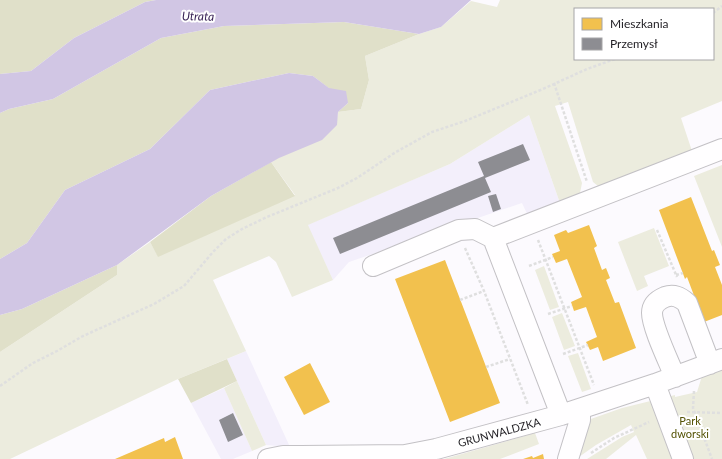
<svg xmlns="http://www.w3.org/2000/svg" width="722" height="459" viewBox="0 0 722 459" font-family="Lato,sans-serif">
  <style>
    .built { fill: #f3effb }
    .green { fill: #ececde; fill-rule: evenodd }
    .forest { fill: #e0e0c9 }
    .water { fill: #d1c6e4 }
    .homes { fill: #f2c14e }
    .industry { fill: #8d8d92 }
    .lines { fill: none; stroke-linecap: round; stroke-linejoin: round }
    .minor-casing { stroke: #c3c1c5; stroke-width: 22 }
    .path { stroke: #dfdfdf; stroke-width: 2.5; stroke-dasharray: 3 2; stroke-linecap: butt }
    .minor { stroke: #fffeff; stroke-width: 20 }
    .labels { text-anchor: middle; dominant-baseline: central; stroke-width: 4; stroke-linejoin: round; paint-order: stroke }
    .park-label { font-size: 11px; fill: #545205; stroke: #fff }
    .street-label { font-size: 11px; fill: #201e23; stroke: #fff }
    .water-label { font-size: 12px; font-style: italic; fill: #382255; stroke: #fff }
  </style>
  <rect width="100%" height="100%" fill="#fcfafe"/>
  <path class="built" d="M529 115 561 206 529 218 522 203 349 262 333 280 307 225 450 164Z
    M246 351 290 447 266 445 227 359Z
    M224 388 252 451 233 459H221L191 403Z"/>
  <path class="green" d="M500 0H722V101L681 118 693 154 603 190 593 182 568 102 555 106 582 183 579 198 561 206 529 115 450 164 308 225 333 280 292 297 276 262 269 256 213 280 246 351 178 379 10 459H0V352L117 275V265L150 242 158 256 295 195 271 162 336 125 338 112 361 109 369 80 365 56 419 34 441 27 471 1 497 7ZM575 9H713V59H575Z
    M722 165V247L694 176Z
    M654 228 669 266 644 276 648 286 637 291 618 242Z
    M544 266 559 307 550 310 535 270Z
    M562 313 575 346 564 350 552 317Z
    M578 353 591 389 582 392 568 356Z
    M722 368V459H647L636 435 606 459H587L622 437 634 432 631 425 596 445 576 459 588 420 622 408 675 395V397L697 392 702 376Z
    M237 381 266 445 252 451 224 388Z
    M535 433 539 444 500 459H444Z"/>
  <path class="forest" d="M0 0H156L145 2 74 38 31 71 0 74Z
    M344 22 419 34 365 56 369 80 361 109 338 112 348 103 313 76 289 73 210 90 150 149 65 190 27 243 0 259V113L9 109 53 99 161 38 224 26Z
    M271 162 295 196 158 257 150 242 211 196Z
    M117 265V275L0 352V315L22 309Z
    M227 359 237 381 191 403 178 379Z"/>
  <path class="water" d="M156 0H471L441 27 419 34 344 22 224 26 161 38 53 99 9 109 0 113V74L31 71 74 38 145 2Z
    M289 73 313 76 329 88 346 91 348 103 338 112 337 125 322 140 279 158 211 196 117 265 22 309 0 315V259L27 243 65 190 150 149 210 90Z"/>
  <path class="homes" d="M691 197 712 251 714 250 720 265 715 267 722 285V315L704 322 687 277 685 279 659 210Z
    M589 225 597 246 594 248 602 270 606 268 610 278 606 280 615 303 619 302 636 348 603 361 598 347 590 350 586 342 597 337 586 307 574 311 571 302 582 297 567 259 556 263 552 254 560 251 554 235 566 230 568 233Z
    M445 260 500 403 450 422 395 279Z
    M310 363 330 402 304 415 284 377Z
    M175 437 183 459H115L164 438 165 442Z
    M543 454 544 459H523L532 456 533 458Z"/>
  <path class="industry" d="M523 144 530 160 485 178 491 192 340 254 333 238 484 176 478 162Z
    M496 194 501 209 493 212 488 196Z
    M233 413 243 435 228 442 219 420Z"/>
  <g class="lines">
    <defs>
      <path id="minor" d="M493 238 722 149
        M373 266 459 230 475 229 493 238 561 415
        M675 377C669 362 652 327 652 313 652 305 658 300 665 297 674 294 680 297 687 303L710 364
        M655 384 683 459
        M268 459 283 456H301L405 455 436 449 561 415 655 384 722 359
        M568 459 580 420V409"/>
    </defs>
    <use href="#minor" class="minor-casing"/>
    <path class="path" d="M713 13 722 6
      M554 83 587 182
      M657 230 677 277
      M538 240 594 385
      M465 248 484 291 528 405
      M529 266 553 257
      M676 275 683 273
      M460 300 484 291
      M548 314 572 306
      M563 354 588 345
      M486 367 510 359
      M0 386 33 363 57 351 83 336 154 304 184 286 213 252 226 239 242 229 267 217 338 188 357 178 396 152 432 132 465 121 543 89 587 69 615 59
      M694 391 693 408 712 459
      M687 412 722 413
      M591 453 614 438 649 422"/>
    <use href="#minor" class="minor"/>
  </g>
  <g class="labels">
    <g class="park-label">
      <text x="690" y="420">Park<tspan x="690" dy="13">dworski</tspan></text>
    </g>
    <g class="street-label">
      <text transform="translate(499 432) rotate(-15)">GRUNWALDZKA</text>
    </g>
    <g class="water-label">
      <text transform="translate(198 16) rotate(1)">Utrata</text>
    </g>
  </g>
  <rect x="574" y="8" width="140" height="52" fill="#ffffff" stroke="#a6a5a7"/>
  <rect x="582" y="18" width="20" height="12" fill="#f2c14e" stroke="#a6a5a7"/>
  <text x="610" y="28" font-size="12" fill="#201e23">Mieszkania</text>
  <rect x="582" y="38" width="20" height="12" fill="#8d8d92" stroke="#a6a5a7"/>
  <text x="610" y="48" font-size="12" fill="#201e23">Przemysł</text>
</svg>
